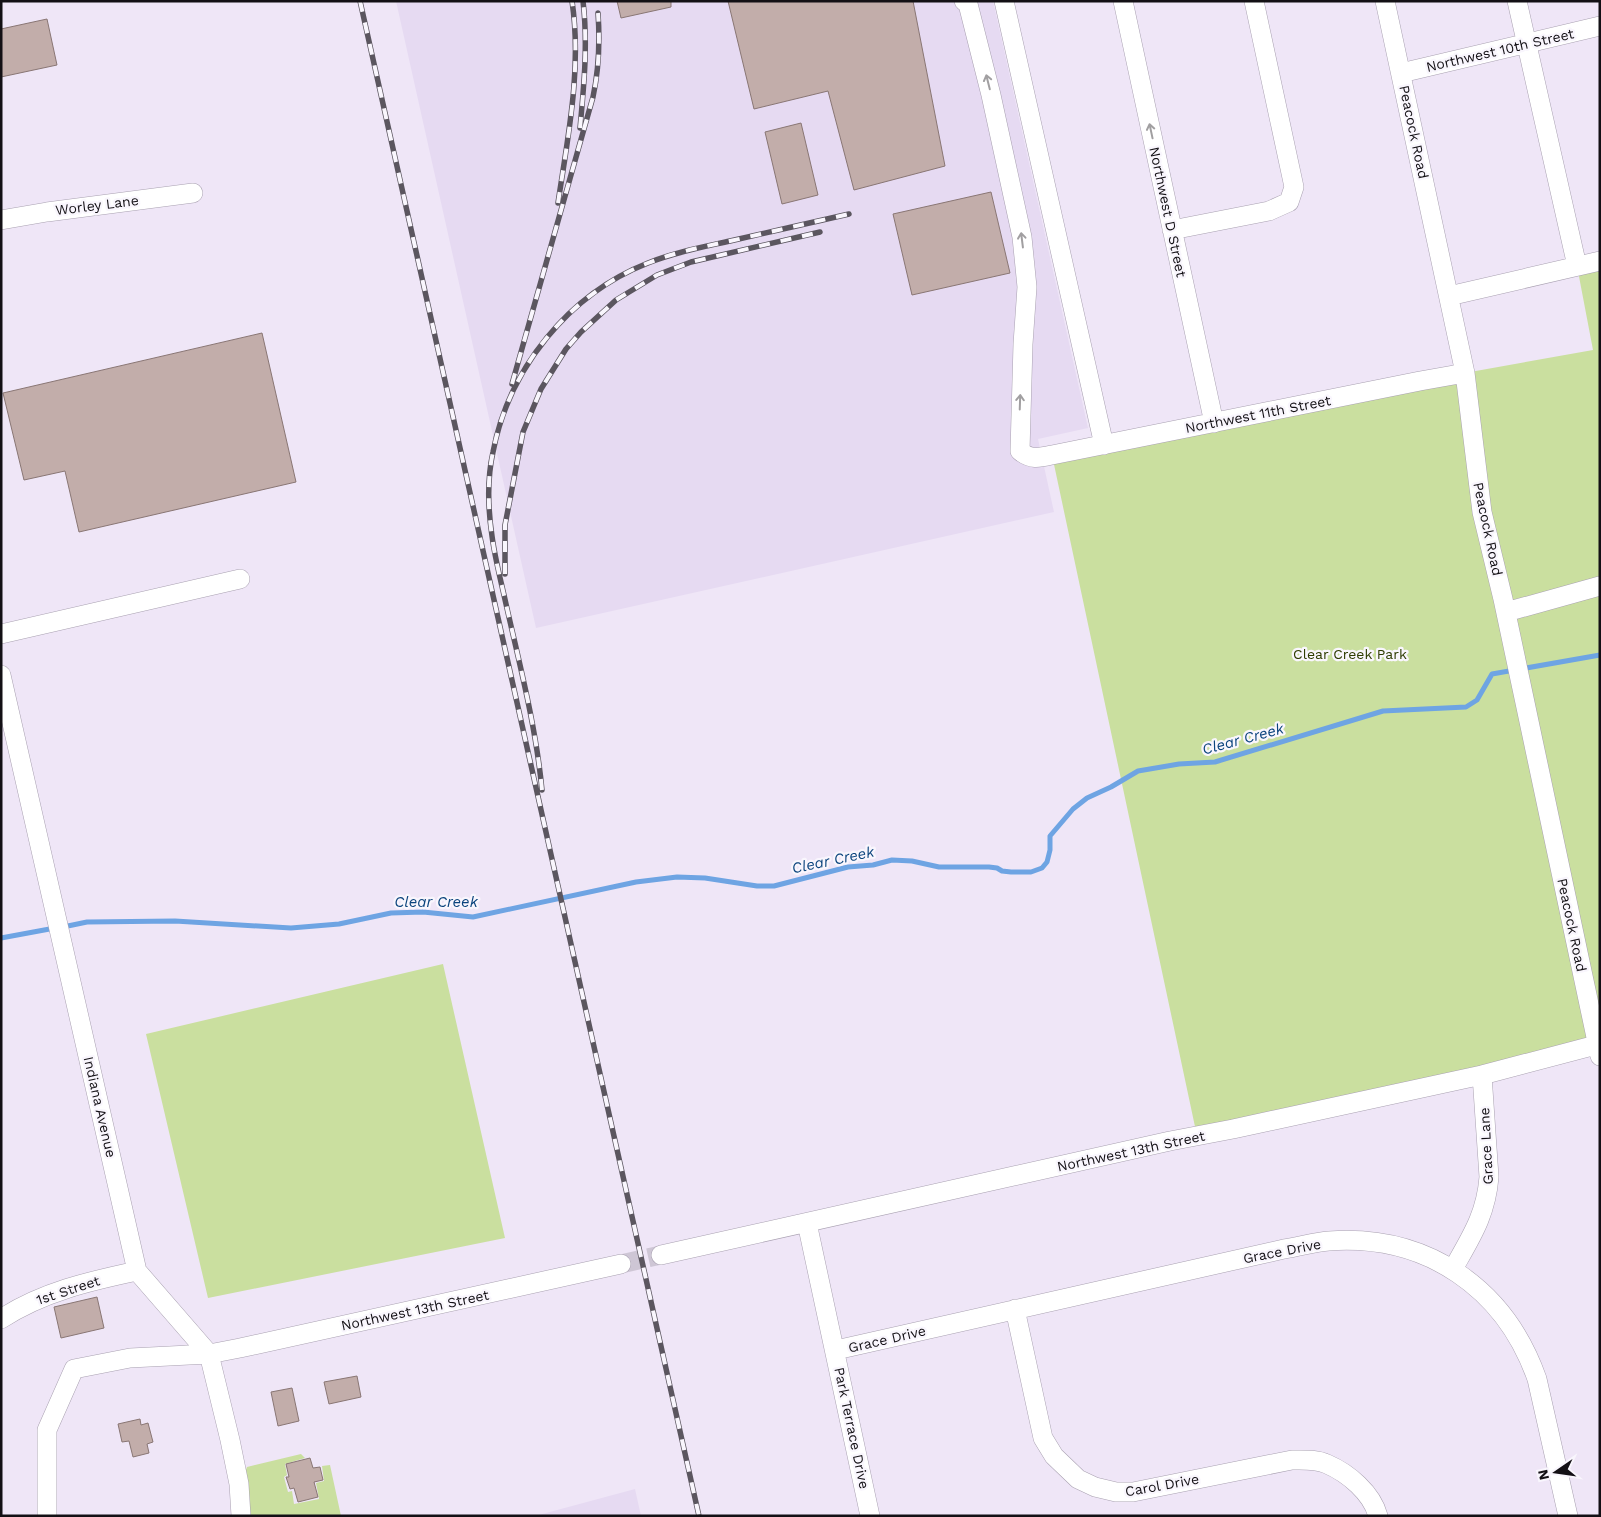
<svg xmlns="http://www.w3.org/2000/svg" width="1601" height="1517" viewBox="0 0 1601 1517" font-family="'Work Sans',sans-serif">
  <style>
    .built { fill: #e6daf2 }
    .green { fill: #cadf9f }
    .lines { fill: none; stroke-linecap: round; stroke-linejoin: round }
    .stream { stroke: #6ea4e3; stroke-width: 5 }
    .building { fill: #c2adaa; stroke: #897674 }
    .minor-tunnel { stroke: #cec6d5; stroke-width: 19; stroke-dasharray: 19 9; stroke-linecap: butt }
    .minor-casing { stroke: #a9a1b1; stroke-width: 20 }
    .minor { stroke: #fff; stroke-width: 19 }
    .rail-casing { stroke: #5b565f; stroke-width: 5.5 }
    .rail { stroke: #f9f6fd; stroke-width: 4; stroke-dasharray: 11; stroke-linecap: butt }
    .oneway { stroke: #a19fa1 }
    .labels { text-anchor: middle; dominant-baseline: central; stroke-width: 4.5; stroke-linejoin: round; paint-order: stroke }
    .street-label { font-size: 14px; fill: #131015; stroke: #f9f6fd }
    .park-label { font-size: 14px; fill: #2e3c00; stroke: #f9f6fd }
    .water-label { font-size: 15px; font-style: italic; fill: #0b447d; stroke: #f9f6fd }
  </style>
  <rect width="100%" height="100%" fill="#efe6f7"/>
  <path class="built" d="M396 1H993L1088 428 1038 439 1054 512 536 628Z
    M635 1489 641 1516H535Z"/>
  <path class="green" d="M1600 261V1044L1197 1136 1052 455 1420 381 1593 350 1577 266Z
    M443 964 505 1238 208 1298 146 1034Z
    M301 1454 305 1458 285 1464 287 1475 284 1477 288 1492 292 1491 294 1504 319 1499 316 1483 324 1481 322 1466 330 1465 341 1516H248L245 1472 247 1467Z"/>
  <g class="lines">
    <path class="stream" d="M63 927 87 922 175 921 291 928 339 924 391 913 423 912 473 917 636 882 677 877 705 878 757 886H774L848 867 873 865 892 860 912 861 939 867H989L997 868 1002 871 1011 872H1031L1042 868 1047 862 1050 850V836L1073 809 1087 798 1111 787 1138 771 1179 764 1215 762 1383 711 1466 707 1477 700 1492 674 1600 655
      M1 938 55 928"/>
  </g>
  <path class="building" d="M617 1H671V7L621 18Z
    M728 1H913L945 166 854 190 828 91 754 109Z
    M47 19 57 65 1 77V29Z
    M801 123 818 195 782 204 765 132Z
    M991 192 1010 273 912 295 893 214Z
    M262 333 296 482 79 532 65 471 24 480 3 393Z
    M97 1297 104 1328 61 1338 54 1307Z
    M357 1376 361 1397 329 1404 324 1382Z
    M292 1388 299 1421 278 1426 271 1392Z
    M140 1419 141 1425 148 1423 153 1442 147 1444 149 1453 133 1457 129 1441 122 1442 118 1424Z
    M310 1458 313 1468 320 1467 323 1480 314 1482 318 1497 298 1502 294 1488 290 1489 286 1477H289L286 1464Z"/>
  <g class="lines">
    <path class="minor-tunnel" d="M621 1264 661 1255"/>
    <defs>
      <path id="minor" d="M964 1 968 4 991 95 1022 237 1027 287 1023 344 1020 451C1031 460 1039 458 1052 455L1420 381 1465 373
        M1004 1 1104 445
        M1123 1 1214 423
        M1385 1 1465 373 1482 512 1503 599 1600 1056
        M1517 1 1577 266
        M1401 73 1600 26
        M1 220 47 212 193 193
        M1172 230 1269 211 1289 202 1294 187 1254 1
        M1449 296 1600 261
        M1506 612 1600 586
        M1 634 240 579
        M1 675 137 1271 209 1354 230 1440 239 1484 241 1516
        M807 1223 870 1516
        M661 1255 1170 1141 1233 1129 1482 1075 1600 1044
        M1453 1269C1471 1237 1486 1215 1489 1177L1482 1075
        M1015 1309 1043 1438 1054 1456 1078 1479 1095 1487 1116 1492H1133L1292 1460C1303 1460 1316 1459 1327 1464 1348 1473 1372 1493 1378 1516
        M1 1319C42 1292 90 1281 137 1271
        M836 1350 1284 1249C1299 1247 1314 1242 1329 1241 1427 1234 1505 1288 1537 1379L1568 1516
        M47 1516V1430L74 1369 130 1358 209 1354 240 1348 621 1264"/>
    </defs>
    <use href="#minor" class="minor-casing"/>
    <use href="#minor" class="minor"/>
    <defs>
      <path id="rail" d="M360 1 699 1516
        M580 128C584 85 588 44 583 1
        M558 203C568 136 582 68 572 1
        M512 384 593 97C599 69 600 42 598 13
        M505 574V525L523 432 541 389 566 349 581 332 616 300 657 275 691 262 820 232
        M542 790C536 727 520 666 506 604 501 581 495 559 492 536 488 509 487 479 493 452 509 368 569 294 648 263 675 252 703 247 730 241 770 232 809 223 849 214"/>
    </defs>
    <use href="#rail" class="rail-casing"/>
    <use href="#rail" class="rail"/>
  </g>
  <defs><path id="oneway-shaft" d="M-6 0H5M1.5-3L5.5 0L1.5 3" fill="none" stroke-width="1.6" stroke-linecap="round" stroke-linejoin="round" transform="scale(1.25)"/></defs>
  <g class="oneway">
    <use href="#oneway-shaft" transform="translate(988 82) rotate(-104)"/>
    <use href="#oneway-shaft" transform="translate(1151 131) rotate(-102)"/>
    <use href="#oneway-shaft" transform="translate(1022 240) rotate(-97)"/>
    <use href="#oneway-shaft" transform="translate(1020 402) rotate(-88)"/>
  </g>
  <g class="labels">
    <g class="street-label">
      <text transform="translate(1500 50) rotate(-13)">Northwest 10th Street</text>
      <text transform="translate(1414 132) rotate(78)">Peacock Road</text>
      <text transform="translate(97 205) rotate(-7)">Worley Lane</text>
      <text transform="translate(1168 212) rotate(78)">Northwest D Street</text>
      <text transform="translate(1258 414) rotate(-11)">Northwest 11th Street</text>
      <text transform="translate(1488 529) rotate(78)">Peacock Road</text>
      <text transform="translate(1572 925) rotate(78)">Peacock Road</text>
      <text transform="translate(100 1107) rotate(77)">Indiana Avenue</text>
      <text transform="translate(1486 1146) rotate(-93)">Grace Lane</text>
      <text transform="translate(1131 1151) rotate(-12)">Northwest 13th Street</text>
      <text transform="translate(1282 1251) rotate(-11)">Grace Drive</text>
      <text transform="translate(68 1290) rotate(-18)">1st Street</text>
      <text transform="translate(415 1310) rotate(-12)">Northwest 13th Street</text>
      <text transform="translate(887 1339) rotate(-13)">Grace Drive</text>
      <text transform="translate(852 1428) rotate(78)">Park Terrace Drive</text>
      <text transform="translate(1162 1485) rotate(-10)">Carol Drive</text>
    </g>
    <g class="park-label">
      <text x="1350" y="654">Clear Creek Park</text>
    </g>
    <g class="water-label">
      <text transform="translate(1243 739) rotate(-15)">Clear Creek</text>
      <text transform="translate(833 860) rotate(-12)">Clear Creek</text>
      <text x="436" y="902">Clear Creek</text>
    </g>
  </g>
  <rect width="1601" height="1517" fill="none" stroke="#131015" stroke-width="5"/>
  <g transform="translate(1556 1472) rotate(257)" stroke="#f9f6fd" stroke-width="4" paint-order="stroke">
  <path d="M0-4L9 19L0 12L-9 19Z" fill="#131015"/>
  <text y="-8" font-size="14" font-weight="bold" text-anchor="middle" fill="#131015">N</text>
  </g>
</svg>
